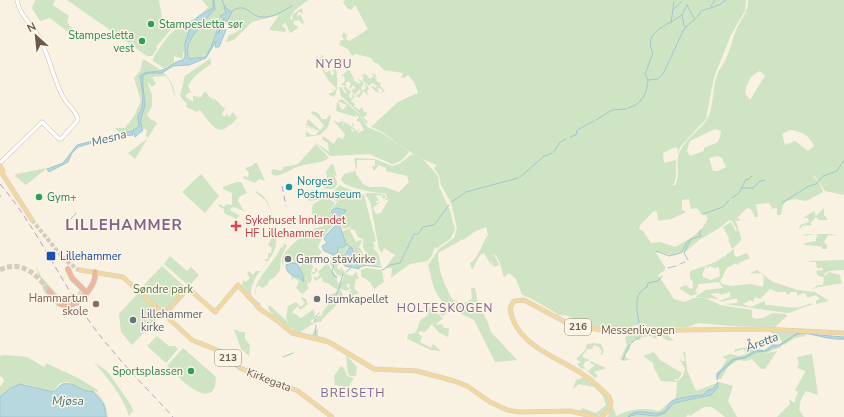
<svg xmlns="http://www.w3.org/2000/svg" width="844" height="417" viewBox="0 0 844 417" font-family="'Nunito Sans',sans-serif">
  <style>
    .green { fill: #cee4c2; fill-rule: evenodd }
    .water { fill: #b8d8e0; stroke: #a0c6d0 }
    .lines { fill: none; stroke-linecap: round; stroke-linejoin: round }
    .stream { stroke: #a0c6d0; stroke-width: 1 }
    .primary-tunnel { stroke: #d6cbbc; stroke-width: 4; stroke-dasharray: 4 2; stroke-linecap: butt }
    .highway-tunnel { stroke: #d6cbbc; stroke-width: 5; stroke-dasharray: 5 2.5; stroke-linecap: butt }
    .secondary-casing { stroke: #cdbbaa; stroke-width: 4.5 }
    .primary-casing { stroke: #d6d1cd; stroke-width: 5 }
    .highway-casing { stroke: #d6d1cd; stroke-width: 6 }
    .secondary { stroke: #fff; stroke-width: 3.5 }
    .primary { stroke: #f1d7a0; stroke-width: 4 }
    .highway { stroke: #edb79e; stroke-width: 5 }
    .rail { stroke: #b4a2c0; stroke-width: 1; stroke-dasharray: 6 4; stroke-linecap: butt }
    .leisure-dot { fill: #2e9e5b; stroke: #fdf5e7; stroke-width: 1.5 }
    .culture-dot { fill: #0f9aa8; stroke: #fdf5e7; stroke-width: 1.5 }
    .health-dot { fill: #e0444e; stroke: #fdf5e7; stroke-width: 1.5 }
    .transit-dot { fill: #1a4fb4; stroke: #fdf5e7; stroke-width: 1.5 }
    .worship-dot { fill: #6b7280; stroke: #fdf5e7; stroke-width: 1.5 }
    .education-dot { fill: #8d6e63; stroke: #fdf5e7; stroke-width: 1.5 }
    .labels { text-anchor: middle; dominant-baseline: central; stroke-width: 3; stroke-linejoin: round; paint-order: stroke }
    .shield { fill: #fdf5e7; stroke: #98887a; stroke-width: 1 }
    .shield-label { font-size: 10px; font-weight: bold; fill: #6d594b }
    .leisure-label { font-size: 11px; fill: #27864d; stroke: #fdf5e7; text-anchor: start }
    .culture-label { font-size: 11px; fill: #0d838f; stroke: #fdf5e7; text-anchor: start }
    .health-label { font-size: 11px; fill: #be3a42; stroke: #fdf5e7; text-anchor: start }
    .transit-label { font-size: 11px; fill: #164399; stroke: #fdf5e7; text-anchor: start }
    .worship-label { font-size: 11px; fill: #5b616d; stroke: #fdf5e7; text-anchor: start }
    .park-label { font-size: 11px; fill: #547848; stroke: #fdf5e7 }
    .education-label { font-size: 11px; fill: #785e54; stroke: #fdf5e7; text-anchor: end }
    .street-label { font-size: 11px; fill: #6d594b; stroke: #fdf5e7 }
    .neighbourhood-label { font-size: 12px; letter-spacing: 1px; fill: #7e638a; stroke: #fdf5e7 }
    .water-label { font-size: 12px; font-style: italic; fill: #47737f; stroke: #fdf5e7 }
    .district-label { font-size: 15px; font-weight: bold; letter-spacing: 1px; fill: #7e638a; stroke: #fdf5e7 }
  </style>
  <rect width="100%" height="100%" fill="#f9f1e1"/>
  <path class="green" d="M35 0H55L53 5 69 16 67 22 72 28 68 32 50 18 40 21 32 8Z
    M67 0H159L162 18 171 24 172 28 156 47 157 49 152 56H147Z
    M202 0H213V8C194 22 193 16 187 40 186 44 184 47 185 52H183V59L174 56V62L164 68 153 61 154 56 168 36 184 21 188 23C194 18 204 13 208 7Z
    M214 0H308L294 11 290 18 292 21 293 14 302 8 303 13 298 12 297 17 300 14 304 23 303 24 299 20 294 21 293 24 297 26 298 28 290 33 285 22 282 26 286 29 285 32 269 30 279 15 252 22 234 40 226 42 229 35 237 32 240 28 238 23 233 21 221 26 224 19 227 21 232 12 225 6 226 13 220 17 224 19C211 36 217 58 189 60 184 41 201 22 215 9Z
    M345 0H746L745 11 731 35 714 77 706 119 681 146 677 154 678 149 675 147 663 153 664 163 676 160V177L674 184H672L675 186C681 175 675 164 679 154 684 140 697 133 706 121 714 109 712 90 717 75 719 69 723 65 726 59 730 50 732 40 736 30 741 19 748 13 748 0H844V195L825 191 814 175 813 176 820 184 823 192 806 201 795 199 786 201 783 205 781 215H777V208L770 209 772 208 769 203 756 204 758 217H755L751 209 747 208 737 218 741 220 737 221 735 218 742 241 740 240 739 243 732 249 728 239 730 240 723 227 731 222 736 232 737 230 732 221 729 220 721 227 699 240 685 252 670 255 660 252 656 253 665 267V270L658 275 674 299 685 302 693 298H706L720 305 752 310V317L755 319 763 318 773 313 786 314 787 316 775 327 731 326 699 323 687 327 648 328 647 326C633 323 633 328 623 329 612 330 601 328 590 325 582 324 575 319 568 316 564 314 560 317 556 313 551 310 528 296 522 295L516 279 509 273 504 277 503 275 500 263 495 254 489 257 494 254 499 265 494 267 490 259 492 267 484 253 480 255 472 270 470 263C479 258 482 242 488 235L486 227 476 231 463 240 460 239V241L438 253C438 270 444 284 452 299L462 304 472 299 471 288H475L478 303 488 323 491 332 517 360 495 362 474 320 451 309 443 316 440 314 447 306C434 295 432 281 428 265L439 249 454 238 457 228 451 203 441 185 439 175 434 168 437 165C424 160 409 152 398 144 388 136 383 131 371 127L398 102 418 93 414 82 408 75 405 78 401 77 403 73 384 70 377 63H375L371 58 356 54 352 56 348 49 339 45 341 40H344L342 35 344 32 346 35 348 33 346 38 347 40 350 41 368 29 355 5 351 10 347 8 343 2ZM760 71 765 76 750 100 745 93C747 83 750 75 760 71ZM715 129 721 131C719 146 716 142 704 148V151L690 156 687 151 690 141ZM790 130C801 131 809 135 814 146L808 151 795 141 785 145 782 134ZM718 156 722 158 726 167 718 171H713L709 158ZM689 199 691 209 697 208 702 215 704 214 708 218C703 232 688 240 675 247L660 242 651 243 643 231 639 229 640 225 654 211 657 212 658 221 671 219 686 212 682 210V200Z
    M321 54 325 59 320 62 326 73 330 70 331 75H334L333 67 336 68C337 77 339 89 334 97L328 94 334 92 332 88 335 91 336 88 328 80 315 58 317 56 319 59 321 58Z
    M211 58V64C202 71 193 75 188 86L191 93H188L185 96 193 102V96L201 97 205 91 211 99 212 97 213 100 215 99 224 108 226 107 222 114 225 117 227 114 229 117 233 112 237 118 231 125 230 124C218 140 207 118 200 110L197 112 186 107 187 104 180 96 185 76Z
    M143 59C159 68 175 78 175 97L171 84 166 76 152 77 156 84 152 87 147 81 152 95V106L147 115 152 121 154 120 157 123 135 159 128 153 147 139 148 137 146 136 147 130 140 126 130 133H120L115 128H125L134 116 141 101 134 78 140 71Z
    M344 68 350 71 354 79 356 77 353 80 360 84 361 83 357 78 363 82V85L361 88 362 91 366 88 364 83 369 88 367 92 368 96 364 91 359 98 356 96 361 92 359 89 355 95 351 90 356 88 353 85 350 89 349 87 351 84 349 81 345 83 347 86 341 85 345 81 344 76H341L347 71Z
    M371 73 376 75 375 79 378 77 376 80 379 83 381 82 380 86 385 91 380 94 383 91 380 88 377 89 379 91 378 93 371 87 373 86 375 88 377 86 372 83 369 86 362 80 364 78 361 75 366 74 370 79 374 76Z
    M339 87H341L345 93 347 92 342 87H346L351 92 349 94 350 99 353 96 352 93 355 96 351 101 355 104 354 106 359 110 362 107 364 112H367L366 116 363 117 368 122 366 124 359 113 341 96Z
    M342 99 360 115 367 127 382 133 409 152C404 158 400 163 392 164L369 154 331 156 329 155 314 141 329 152 328 143 322 139 323 136 334 144 338 137 343 139 345 134 333 120 339 123 342 120 343 125 344 126 343 121 347 124 352 120 348 124 352 127 353 121 354 125 351 129 353 132 355 131 352 129 354 127 356 131 360 128 357 133 364 130 360 122 356 121 359 117 355 114 356 117 336 111 337 102 340 104 339 106 343 110 347 105 337 101Z
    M312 111 318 113 322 119H327L329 115 331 116 328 127 320 135 306 137V131L311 135H316L317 133 309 127 306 128V127H310L317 133 319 131 306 125 308 119 320 130 324 126 318 118 311 113Z
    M316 144 329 158C320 164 307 163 297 167 291 169 279 178 273 175L271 171 273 169 281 171 284 167 298 164Z
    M412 154 422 158 438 176 439 187 450 210 455 230 450 239 437 248 435 247 431 257 427 261 410 264 391 278 392 268H385L395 255 384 248 382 253 379 249 370 201 365 194C370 192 381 193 386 196L384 199 382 196H385L376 195 379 201H376V203L380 202 373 208 376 214 381 213 389 199 383 201 387 198 386 194C376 192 343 189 341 179L344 174 356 171V174L363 184 369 187H384L399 192 409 182 407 176 386 171V168L379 165 374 171 372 166H375V160H357V168L354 170 356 168 354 158 375 159 392 166 399 164Z
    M255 163H257L265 181 259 179 255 183 243 178 244 176 248 177 249 173 245 168 252 166Z
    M331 164H333L337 177 333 174 337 181V185L333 189H325L322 182 327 178 326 172Z
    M47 168 26 185 15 176 16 174Z
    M201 174 219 196 205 213 182 192Z
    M237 182H241L247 193 239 197 238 201 244 211 234 207 231 208V211L240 216 236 219 224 213V209L218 206 220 204 224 207 227 204 232 205V193L223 189V187Z
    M340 185 343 187 364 195 376 241 373 243 375 246 373 248 378 253 381 265 374 266 373 261 368 263 366 258 368 257 363 247V239L358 237 354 229 352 230 350 227 344 229 342 227 341 218 346 212 340 208 331 210 338 201 352 196 346 198V196L344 199 336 201 331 198 332 193Z
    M309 190 307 193 308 197 312 196 311 190 319 191 317 194 314 193V195L317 194 318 196 321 191 332 192 330 198 309 201 304 193 305 191Z
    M256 191C267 197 270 205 272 217 274 227 278 238 275 248 271 264 246 279 252 297L261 304 259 306 242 285 243 280 246 282 250 278 247 274 249 271 253 275 256 271H260L267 262 264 259H268V253H271L272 248 268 245 274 234 270 208 265 200 256 193Z
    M322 199H330L335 203 330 211 333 218 334 225C327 231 320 239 318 248L322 252 312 263 313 267 311 272 312 279 309 284 305 275 308 285 307 286 309 288 310 287 302 294 296 288 299 281 294 278 292 280 291 275 299 276 301 282 304 281 299 268 293 263 286 265 295 261 301 267V263L292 260 290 256 286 259V261L289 262 286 263 283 261V265C276 254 306 232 316 228 319 227 322 227 325 225L323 221 316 220C313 214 310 213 313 204Z
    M824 208V215L828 220H819L816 217 811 222V226L809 225 802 226 799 230 800 225 809 222 808 218H803L814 211 816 216Z
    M350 228C349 230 355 240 356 242L360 240 362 241 359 247 364 255 361 259H365L366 266 360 268 358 265 354 264 353 250 346 247 347 250 343 256 340 257 337 253 338 247H344L346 245 342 232Z
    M806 234H831L838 236 828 235 824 242 827 245V249H822V246L819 247V246L804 245 805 243 816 241V237L818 238 816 234 802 236Z
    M283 243 287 245 281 258 280 270 274 278 270 279 267 285 262 288 259 285 256 288V295C251 281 278 260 282 244V248L284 246Z
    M734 249V255L737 257 747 253 750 258 739 263 738 266 736 263 727 268 723 275V277L720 280 722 284 731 286 751 284 763 287 764 277 761 273 750 274 757 270 773 282 798 290 815 292 829 301 816 304V301L820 299 816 295 807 298 806 294 803 293 797 296V292H791L788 295 786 292H777L770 289 760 299 755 297 753 302 750 300 743 304 750 307 765 301V305C775 305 793 309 801 307 806 305 809 303 813 304L788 313 780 312 725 304 738 303 737 299C730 298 726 303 719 301L730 297V292L720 295 719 293 710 294 719 299 695 297 706 290 723 288 719 282 699 284 695 292 698 293 691 296 679 288 686 285 690 289 693 288V282L690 278V271L716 262 724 256 726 257V255ZM706 265 707 268 710 266 714 268 719 267 720 276 711 280 703 277 702 275Z
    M170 256 187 271 191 267 199 275 190 285H188L164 264Z
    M328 260 338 264 337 268 340 270 341 267 346 274 352 276 356 272 359 279H356L354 288 359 293 350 297 349 291 353 290 349 289 350 283 346 285 349 289 348 291 341 289 343 297C337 307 326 313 321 322H316L300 332 312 335 315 329 318 330V336L327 338V339L296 333 290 329 299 330C288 330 271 317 268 307L269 305 288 322 286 318 288 306 296 302 301 307 305 303 301 298 302 297 307 300 306 301 308 304 300 310 298 306 292 312 301 318 314 309 315 317 310 322 312 323 318 316 323 315 322 313 332 299 330 297 328 301 324 296C331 294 337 294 342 287L338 290C332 287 328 282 323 282L322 277 315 281 312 272H315V267L318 270 313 275 316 278 320 275 318 272 327 263 336 276 338 283 342 282 344 276 337 275Z
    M844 260V270L829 271 824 274 825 276 829 272 840 275 841 282 843 283 818 287 811 290 818 285H823L824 277 818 276 816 271 823 270 822 268H817L816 262H809L810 261Z
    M36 266 42 278 62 299C73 302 75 297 80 290L82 294 71 302 57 304 56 311V305L44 292Z
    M162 266 186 288 164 312 139 290Z
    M366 268 382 270 384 282 374 289 370 282 361 276V270Z
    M138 293 161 315 132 345 121 332 119 314Z
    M429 307 443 318 436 324 437 325 442 324 444 328H449L448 337 438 332 432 324 425 332 420 331 418 333 422 337 420 342 431 348 433 344 441 351 431 350 407 339 408 334C418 335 417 328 420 321 422 318 426 317 428 315Z
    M234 329 241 332H245V339L250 345 249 356 241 349Z
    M770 332H803L806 336 795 338 784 345 779 337Z
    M665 333 674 341 666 340 661 336H657L656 339 651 336 642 337 639 340 634 339 633 343H630V349L625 355 627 359H632L624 361 620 359 627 345 625 338 629 334Z
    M157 336 169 346H175L178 349 166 363 147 346Z
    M594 343 601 344 604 351 602 355 600 354 602 352 599 347 594 345 592 349H587L582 357 590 360 585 362 583 366 588 371 595 365 590 363 591 361 606 368 594 372 598 376 595 378 584 368 582 369 577 364 581 362 576 359 585 350 587 344Z
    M781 345V347L763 354 777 351 765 369H761L752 359 746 361 738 360 728 367 721 379H717L716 373 721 369 727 359 722 357 730 354 739 356 746 354 744 349 734 352 735 349 749 347 764 350 771 346 779 347Z
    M183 348 216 377C215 416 177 376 167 366Z
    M654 352 660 360 682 373 678 380 673 378 676 381H678L683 376 685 369 679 358 682 361H685L683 352H685L687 370 696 391 717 383 716 387 708 390 703 395C692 395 682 397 672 401 667 404 668 411 661 413 652 415 635 407 628 417H607L614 408 616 416C629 409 646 407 659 411L676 397 677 382 661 381 654 368 653 363 643 356Z
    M812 354 818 395 806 391 801 399 799 410 804 417H777L790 404 789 399 794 403 798 392 795 390 805 372 804 370 797 368 799 364 797 357Z
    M5 355 27 357 44 367 46 364H48L78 378 98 390 97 392 92 390C103 396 106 405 108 417H106L104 405 95 392H88L68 382 60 383 53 392 25 384 17 385 0 397V387L4 382 3 378 0 376V356Z
    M346 355 357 367 356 376H350L348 374Z
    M94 362 108 372 131 405 133 411 129 416C122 394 108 379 94 362Z
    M341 366 344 368 347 376 354 378 349 386 345 387 335 385 334 376Z
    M585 377 600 389 610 401V409C600 417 591 417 580 411L582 408 596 413 606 405 603 396 594 387 579 384 573 389 576 380Z
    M719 382 733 386 728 401 737 417H725L712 407H704L690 416 688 414 686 417H631L637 413 657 416 665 413 674 403 711 395Z"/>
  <path class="water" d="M213 0H214L215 9C207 18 190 35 188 47 187 51 188 56 189 59L205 57C214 45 215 30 224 19L220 16 226 13 224 6 232 12 227 21 224 19 218 34 222 27 226 30 219 47H215L216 41 206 58 189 65 173 66 162 73H149L143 75C142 83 144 93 145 103 145 112 137 119 143 130L135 137 133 130 139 127 138 116 142 108 143 95 140 76C147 70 152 73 159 71 168 69 172 62 183 60L185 57V43L191 25 199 16 213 8Z
    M132 131 133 135 112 137 78 147 72 153 68 162 49 172 47 169 63 163 77 145Z
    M336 208 346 210 339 223 346 244 344 247H338V252L334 255 324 251 322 246 327 243 324 239 326 235 337 224 331 211Z
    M352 248 354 254 353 262 359 266V269L345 266 340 261 341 256 345 255 349 248Z
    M292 263 297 264C300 269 305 276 303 282L299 277C292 276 286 273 286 265Z
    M810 332 819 335 844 337V339C830 341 808 331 798 334 788 337 784 347 773 347L767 351 756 352 745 358 734 360 719 374 717 380V374L733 359 745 357 756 350 765 351 772 345H779L796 334Z
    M718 382V387L711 395 674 403 665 413 657 416 637 414 628 417C635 407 652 415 661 413 668 411 667 404 672 401 682 397 692 396 703 395L708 390 713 389Z
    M20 384 53 392C57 390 58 386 63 384 75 381 83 394 93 391L104 405 106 417H0V397L11 388Z"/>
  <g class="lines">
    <path class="stream" d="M222 0 225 7
      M687 5 694 18
      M711 6 715 0
      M673 10 681 2
      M231 12C246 0 250 17 262 17 273 18 283 11 292 6
      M671 23 674 2
      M686 27 684 25 682 15 687 5
      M648 80 645 74 653 53C642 31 668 26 682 15
      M628 108C642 105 647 93 648 80L658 79 663 74 684 29 697 17 701 11 719 5 726 0
      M596 120 612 110 626 109
      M579 129 594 121
      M570 137 576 135 577 130
      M554 152 560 142 566 139
      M520 177 543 157 552 153
      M742 188H753L760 181 765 180
      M732 198 739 193 746 179 748 180 752 176
      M452 202 466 192 518 178
      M782 203 809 186 816 184 823 176 837 171 844 160
      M703 214 723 207 729 200
      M71 219 76 213
      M346 244 352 248
      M656 251 669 256 681 253 687 242 691 239
      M333 254 332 264 334 265 332 271 334 276 337 277
      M688 260 684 253 691 239 701 236 699 233 701 230
      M680 264 685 262
      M360 267 363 265 381 267
      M668 268 676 266
      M382 269 383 270 390 265 400 263 414 234H418L423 227 434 225 449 205
      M346 272 351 268
      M340 285 343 274
      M164 292H174L184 288
      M336 295 340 286
      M332 298 335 295
      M318 314 319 313
      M316 317 317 315
      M315 320V318
      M315 321 316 322
      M640 328C638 315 631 294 647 287L648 283 658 281 662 276
      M315 335 316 325
      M283 357 293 353
      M623 360C627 349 628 343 640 337"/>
    <path class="primary-tunnel" d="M32 220 64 259 80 271"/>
    <path class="highway-tunnel" d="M0 270C21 259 38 275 49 291"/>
    <defs>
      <path id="secondary" d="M0 163 42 122 58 138 61 139 78 120C77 111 67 105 63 97 52 76 49 52 36 32 28 21 19 13 17 0"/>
      <path id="primary" d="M0 165 3 172
        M0 170 32 220
        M80 270 123 277 192 340 222 352 240 368 298 391 332 417
        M164 315 188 288 215 312 238 285 260 309 279 322 292 333 329 342 374 369 417 371 454 381 467 386 490 402 507 410 519 412 570 411 596 417
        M601 417 610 410 611 402 609 397C601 388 592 380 581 373 555 356 514 344 510 308L514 301 524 300 569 324 606 331 761 329 844 333"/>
      <path id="highway" d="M68 269 72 278 86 292
        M49 291 60 304 70 306C81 301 97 285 95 272"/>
    </defs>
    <use href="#secondary" class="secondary-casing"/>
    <use href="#primary" class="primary-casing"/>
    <use href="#highway" class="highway-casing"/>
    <use href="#secondary" class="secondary"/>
    <use href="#primary" class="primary"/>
    <use href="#highway" class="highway"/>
    <path class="rail" d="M0 184C34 224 56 272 85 315 110 352 143 384 173 417
      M282 186 286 206
      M0 196H1"/>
  </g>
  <g class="leisure-dot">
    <circle cx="151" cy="24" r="4"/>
    <circle cx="142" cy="41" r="4"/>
    <circle cx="39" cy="197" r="4"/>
    <circle cx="191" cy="371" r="4"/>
  </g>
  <circle class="culture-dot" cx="289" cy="187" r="4"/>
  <path class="health-dot" d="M234 220h4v4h4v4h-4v4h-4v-4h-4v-4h4z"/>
  <rect class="transit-dot" x="46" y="251" width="10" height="10" rx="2"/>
  <g class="worship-dot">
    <circle cx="288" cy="259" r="4"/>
    <circle cx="317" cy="299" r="4"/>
    <circle cx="133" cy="320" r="4"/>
  </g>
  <circle class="education-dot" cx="96" cy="304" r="4"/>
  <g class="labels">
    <g class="shield">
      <rect x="565" y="319" width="26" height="16" rx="3"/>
      <rect x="215" y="350" width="26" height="16" rx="3"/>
    </g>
    <g class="shield-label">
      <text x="578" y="327">216</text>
      <text x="228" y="358">213</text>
    </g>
    <g class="leisure-label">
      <text x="159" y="24">Stampesletta sør</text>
      <text x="134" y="35" text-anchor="end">Stampesletta<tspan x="134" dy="13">vest</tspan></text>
      <text x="47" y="197">Gym+</text>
      <text x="183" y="371" text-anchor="end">Sportsplassen</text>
    </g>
    <g class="culture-label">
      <text x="297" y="181">Norges<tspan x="297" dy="13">Postmuseum</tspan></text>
    </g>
    <g class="health-label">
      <text x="245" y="220">Sykehuset Innlandet<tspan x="245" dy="13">HF Lillehammer</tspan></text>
    </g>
    <g class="transit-label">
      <text x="60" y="256">Lillehammer</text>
    </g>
    <g class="worship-label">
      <text x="296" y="259">Garmo stavkirke</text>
      <text x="325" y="299">Isumkapellet</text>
      <text x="141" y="314">Lillehammer<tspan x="141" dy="13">kirke</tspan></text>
    </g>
    <g class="park-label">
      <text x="163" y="289">Søndre park</text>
    </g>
    <g class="education-label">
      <text x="88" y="298">Hammartun<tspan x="88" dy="13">skole</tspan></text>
    </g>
    <g class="street-label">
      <text x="638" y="330">Messenlivegen</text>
      <text transform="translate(269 380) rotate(21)">Kirkegata</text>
    </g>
    <g class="neighbourhood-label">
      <text x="334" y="64">NYBU</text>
      <text x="445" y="308">HOLTESKOGEN</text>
      <text x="353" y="393">BREISETH</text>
    </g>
    <g class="water-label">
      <text transform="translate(109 138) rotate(-15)">Mesna</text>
      <text transform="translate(762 342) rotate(-21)">Åretta</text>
      <text x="68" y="401">Mjøsa</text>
    </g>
    <g class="district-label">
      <text x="124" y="225">LILLEHAMMER</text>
    </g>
  </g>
  <g transform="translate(36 36) rotate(333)" stroke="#fdf5e7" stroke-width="3" paint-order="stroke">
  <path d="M0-3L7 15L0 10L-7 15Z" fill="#6d594b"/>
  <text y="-6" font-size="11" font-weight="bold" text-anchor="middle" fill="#6d594b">N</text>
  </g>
</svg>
